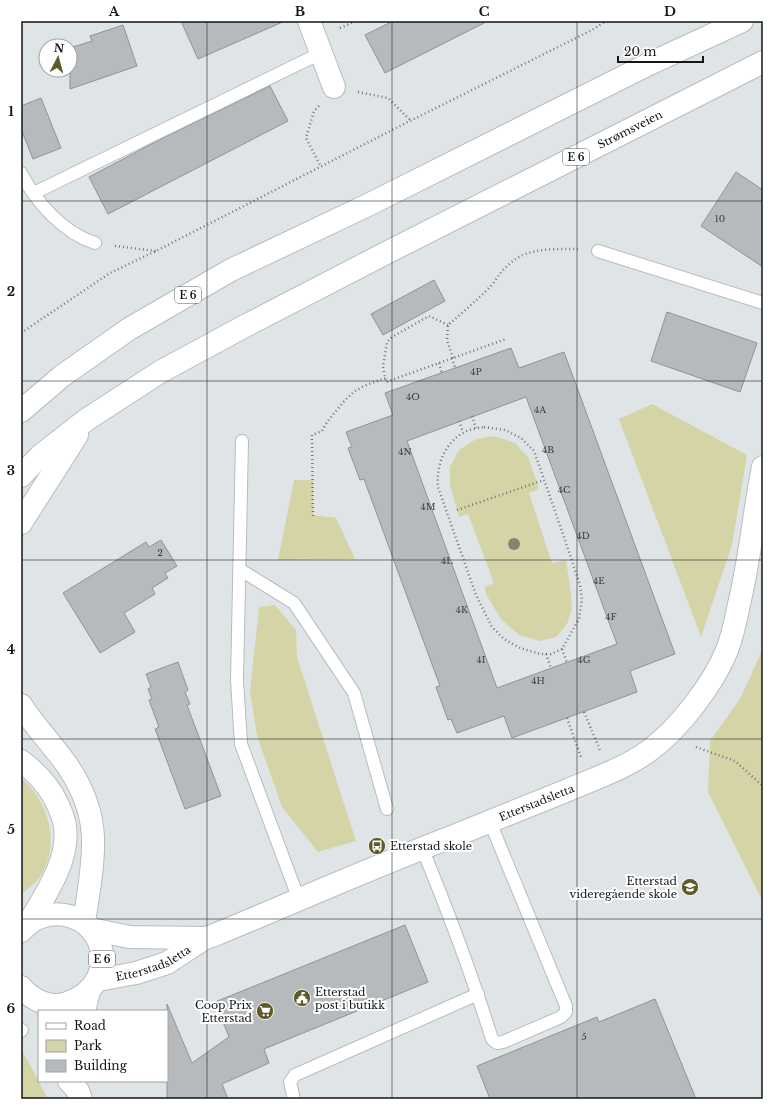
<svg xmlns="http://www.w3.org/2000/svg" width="784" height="1120" viewBox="0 0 784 1120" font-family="'Libre Baskerville',serif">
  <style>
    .green { fill: #d5d4a7 }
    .building { fill: #b6babd; stroke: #8f9396; fill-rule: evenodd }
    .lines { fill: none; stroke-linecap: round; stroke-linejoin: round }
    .service-casing { stroke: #b8bdbf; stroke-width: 14 }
    .minor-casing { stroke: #b8bdbf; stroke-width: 24 }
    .trunk-casing { stroke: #b8bdbf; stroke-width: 24 }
    .path { stroke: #747779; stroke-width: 2.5; stroke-dasharray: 1 3; stroke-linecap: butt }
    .service { stroke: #fff; stroke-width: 12 }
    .minor { stroke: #fff; stroke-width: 22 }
    .trunk { stroke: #fff; stroke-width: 22 }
    .tree { fill: #838474 }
    .grid { fill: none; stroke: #131516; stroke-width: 1; stroke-opacity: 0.55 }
    .labels { text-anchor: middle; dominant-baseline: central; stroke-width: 4; stroke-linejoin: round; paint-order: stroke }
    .number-label { font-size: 9px; fill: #3c3e40 }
    .shield { fill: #fff; stroke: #5a5b5c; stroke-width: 1 }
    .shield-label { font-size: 10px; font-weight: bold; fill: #131516 }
    .street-label { font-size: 11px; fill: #131516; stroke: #fff }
    .poi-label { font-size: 11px; fill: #131516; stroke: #fff; text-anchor: start }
    .neatline { fill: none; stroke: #131516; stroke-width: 1.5 }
    .grid-label { font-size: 13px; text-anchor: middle; font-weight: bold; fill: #131516 }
  </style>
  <rect width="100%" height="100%" fill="#dfe4e7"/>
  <path class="green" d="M652 404 747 455 732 545 701 637 619 419Z
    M494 436 515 443 528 457 539 489 529 493 552 563 566 560 571 593 572 609 567 624 556 637 540 641 519 635 501 619 487 596 484 587 494 583 468 514 459 517 450 485V467L459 450 476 439Z
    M294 480H313V515L336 518 355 559 278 560Z
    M275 605 296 630 297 657 356 841 318 852 282 807 257 736 250 691 259 607Z
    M763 645V902L708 792 710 741 740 699 761 653Z
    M21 778C48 800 61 844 41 875 36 883 28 889 21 894Z
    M21 1050 28 1061 48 1099H21Z"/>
  <path class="building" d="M181 21H285L198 59Z
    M393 21H488L385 73 365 35Z
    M123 25 137 66 70 89V48L92 41 90 36Z
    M270 86 288 121 108 214 89 177 163 138Z
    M41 98 61 148 33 159 21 129V106Z
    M736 172 763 190V267L701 226Z
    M434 280 445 301 383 335 371 314Z
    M667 312 757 343 740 392 651 361Z
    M511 348 519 368 564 352 675 654 630 671 637 692 512 738 504 716 457 733 451 719 448 720 436 687 440 686 364 479 360 480 348 448 352 447 346 432 393 415 385 393ZM526 397 617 644 497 688 407 441Z
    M161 540 177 566 165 573 168 578 152 588 155 594 124 613 135 632 100 653 63 593 146 542 149 547Z
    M178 662 188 690 185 692 190 704 187 705 221 796 185 809 155 729 159 727 149 700 152 699 148 689 151 687 146 674Z
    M405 925 428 982 264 1049 269 1063 222 1084 228 1099H167V1004L192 1063 229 1037 215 1002Z
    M655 999 696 1099H490L477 1066 597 1017 599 1022Z"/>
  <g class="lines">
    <defs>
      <path id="service" d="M21 173C36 202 63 233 95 243
        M34 193 321 53
        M598 251 763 303
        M242 441 237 680 241 744 299 900
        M239 569 294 603 354 693 387 809
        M422 848C448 911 472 975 492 1039L497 1043 503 1042 561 1017 566 1012V1006L490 822
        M21 1031 22 1030
        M294 1099 290 1082 295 1075 478 994"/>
      <g id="minor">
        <path d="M309 21 334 87"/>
        <path id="s1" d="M91 929 129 937 205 938 212 936C292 903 373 867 454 836 492 821 530 805 568 790 596 778 626 768 650 750 679 729 714 683 727 650 733 635 736 619 739 604 750 559 754 512 763 467"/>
        <path id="s2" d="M98 980 136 973 167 963 205 938"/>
        <path d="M84 1011 89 991"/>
        <path d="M69 1081 78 1091 81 1099"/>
      </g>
      <g id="trunk">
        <path d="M21 411 62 376 129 329 231 270 370 204 647 65 742 21"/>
        <path id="s3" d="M21 476 40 456 86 420 160 372 245 326 390 251 763 62"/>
        <path d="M21 523 77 435"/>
        <path d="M21 705C35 727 54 746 69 768 82 788 92 813 93 837 94 865 88 895 84 922"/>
        <path d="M21 761C37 773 50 787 58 805 61 812 64 819 65 826 70 860 45 895 29 923"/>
        <path d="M21 931C27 925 33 919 41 917 61 910 85 917 96 936 112 964 96 994 67 1003 50 1009 32 1000 21 987"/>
      </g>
    </defs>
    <use href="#service" class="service-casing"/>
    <use href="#minor" class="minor-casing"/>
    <use href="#trunk" class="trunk-casing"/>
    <path class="path" d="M340 28 356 21
      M358 92 388 98 411 121
      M319 106 314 111 306 138 321 167
      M115 246 156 251
      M448 325 429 316 392 337 387 342 383 367 386 382 506 339
      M21 333 110 273 156 251 396 128 592 30 606 21
      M452 358 455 368
      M453 358 447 340 448 325C462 313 476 301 490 287 493 284 496 279 499 275 505 267 514 259 523 255 540 248 560 249 578 249
      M439 363 442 373
      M472 416 476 428
      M459 421 463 432
      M484 427 505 430 521 438 534 451 563 534 580 585 582 599 579 619 562 649 551 654H540L520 648 504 639 492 627 476 595 438 487C436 466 444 444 463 433 469 429 478 428 484 427Z
      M457 510 544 480
      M313 516 312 435 322 431 327 422 345 400 355 391 364 386 385 378
      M562 649 567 663
      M546 654 551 668
      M584 712 600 750
      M567 718 581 757
      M696 747 735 761 763 786"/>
    <use href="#service" class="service"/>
    <use href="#minor" class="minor"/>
    <use href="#trunk" class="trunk"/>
  </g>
  <circle class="tree" cx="514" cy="544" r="6"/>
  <path class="grid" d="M207 21V1099M392 21V1099M577 21V1099M21 201H763M21 381H763M21 560H763M21 739H763M21 919H763"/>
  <defs>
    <symbol id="bus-disc" viewBox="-11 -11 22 22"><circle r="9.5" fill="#5e5b28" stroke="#fff"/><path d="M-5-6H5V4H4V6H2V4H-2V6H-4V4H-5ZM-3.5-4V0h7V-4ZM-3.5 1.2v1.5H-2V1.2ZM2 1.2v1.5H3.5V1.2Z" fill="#fff"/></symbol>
    <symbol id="school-disc" viewBox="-11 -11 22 22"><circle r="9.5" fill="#5e5b28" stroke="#fff"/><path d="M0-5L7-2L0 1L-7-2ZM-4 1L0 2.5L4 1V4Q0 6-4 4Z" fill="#fff"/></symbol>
    <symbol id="civic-disc" viewBox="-11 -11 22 22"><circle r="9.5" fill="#5e5b28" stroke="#fff"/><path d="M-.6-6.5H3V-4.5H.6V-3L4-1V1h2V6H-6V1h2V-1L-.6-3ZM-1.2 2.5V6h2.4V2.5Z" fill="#fff"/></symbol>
    <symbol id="supermarket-disc" viewBox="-11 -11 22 22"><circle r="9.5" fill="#5e5b28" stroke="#fff"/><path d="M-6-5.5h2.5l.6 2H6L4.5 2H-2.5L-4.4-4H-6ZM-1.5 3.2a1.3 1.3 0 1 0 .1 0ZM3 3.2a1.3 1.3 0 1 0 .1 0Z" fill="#fff"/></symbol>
  </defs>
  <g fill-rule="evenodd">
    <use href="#bus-disc" x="367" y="836" width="20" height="20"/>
    <use href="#school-disc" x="680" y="877" width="20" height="20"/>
    <use href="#civic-disc" x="292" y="988" width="20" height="20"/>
    <use href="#supermarket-disc" x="255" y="1001" width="20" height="20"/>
  </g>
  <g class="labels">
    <g class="number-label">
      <text x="720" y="218">10</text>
      <text x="476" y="371">4P</text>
      <text x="413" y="396">4O</text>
      <text x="540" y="409">4A</text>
      <text x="548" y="449">4B</text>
      <text x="405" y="451">4N</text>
      <text x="564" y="489">4C</text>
      <text x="428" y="506">4M</text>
      <text x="583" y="535">4D</text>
      <text x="160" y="552">2</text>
      <text x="447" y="560">4L</text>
      <text x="599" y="580">4E</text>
      <text x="462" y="609">4K</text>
      <text x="611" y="616">4F</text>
      <text x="481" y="659">4I</text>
      <text x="584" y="659">4G</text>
      <text x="538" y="680">4H</text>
      <text x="584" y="1036">5</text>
    </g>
    <g class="shield">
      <rect x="563" y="149" width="26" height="16" rx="3"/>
      <rect x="175" y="287" width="26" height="16" rx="3"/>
      <rect x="89" y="951" width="26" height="16" rx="3"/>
    </g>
    <g class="shield-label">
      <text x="576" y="157">E 6</text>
      <text x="188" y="295">E 6</text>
      <text x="102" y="959">E 6</text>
    </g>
    <g class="street-label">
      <text stroke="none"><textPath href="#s3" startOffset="703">Strømsveien</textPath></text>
      <text stroke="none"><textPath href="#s1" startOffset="473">Etterstadsletta</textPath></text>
      <text stroke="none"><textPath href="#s2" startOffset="58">Etterstadsletta</textPath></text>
    </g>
    <g class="poi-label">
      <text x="390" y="846">Etterstad skole</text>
      <text x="677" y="881" text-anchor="end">Etterstad<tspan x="677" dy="13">videregående skole</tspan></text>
      <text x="315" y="992">Etterstad<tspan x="315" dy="13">post i butikk</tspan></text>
      <text x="252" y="1005" text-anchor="end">Coop Prix<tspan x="252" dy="13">Etterstad</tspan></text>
    </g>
  </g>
  <rect width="784" height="1120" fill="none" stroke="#ffffff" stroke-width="44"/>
  <rect x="38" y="1010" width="130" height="72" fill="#ffffff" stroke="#a1a1a2"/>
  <rect x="46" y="1023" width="20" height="6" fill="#ffffff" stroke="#a1a1a2"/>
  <text x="74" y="1030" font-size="12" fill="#131516">Road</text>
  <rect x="46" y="1040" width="20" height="12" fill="#d5d4a7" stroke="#a1a1a2"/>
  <text x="74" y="1050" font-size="12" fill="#131516">Park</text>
  <rect x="46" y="1060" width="20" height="12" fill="#b6babd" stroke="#a1a1a2"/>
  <text x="74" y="1070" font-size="12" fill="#131516">Building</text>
  <g transform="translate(58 58) rotate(6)"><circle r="19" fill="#ffffff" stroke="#a1a1a2"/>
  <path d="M0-3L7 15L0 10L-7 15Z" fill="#5e5b28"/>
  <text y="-6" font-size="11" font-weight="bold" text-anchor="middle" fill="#131516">N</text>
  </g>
  <path d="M618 56v6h85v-6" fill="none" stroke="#131516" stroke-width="2"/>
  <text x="624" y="56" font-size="12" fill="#131516" stroke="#ffffff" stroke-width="3" paint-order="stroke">20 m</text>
  <rect x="22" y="22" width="740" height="1076" class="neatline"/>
  <g class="grid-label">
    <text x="114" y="16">A</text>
    <text x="300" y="16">B</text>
    <text x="484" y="16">C</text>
    <text x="670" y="16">D</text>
    <text x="11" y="116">1</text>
    <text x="11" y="296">2</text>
    <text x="11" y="475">3</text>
    <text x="11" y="654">4</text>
    <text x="11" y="834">5</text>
    <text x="11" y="1013">6</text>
  </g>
</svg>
